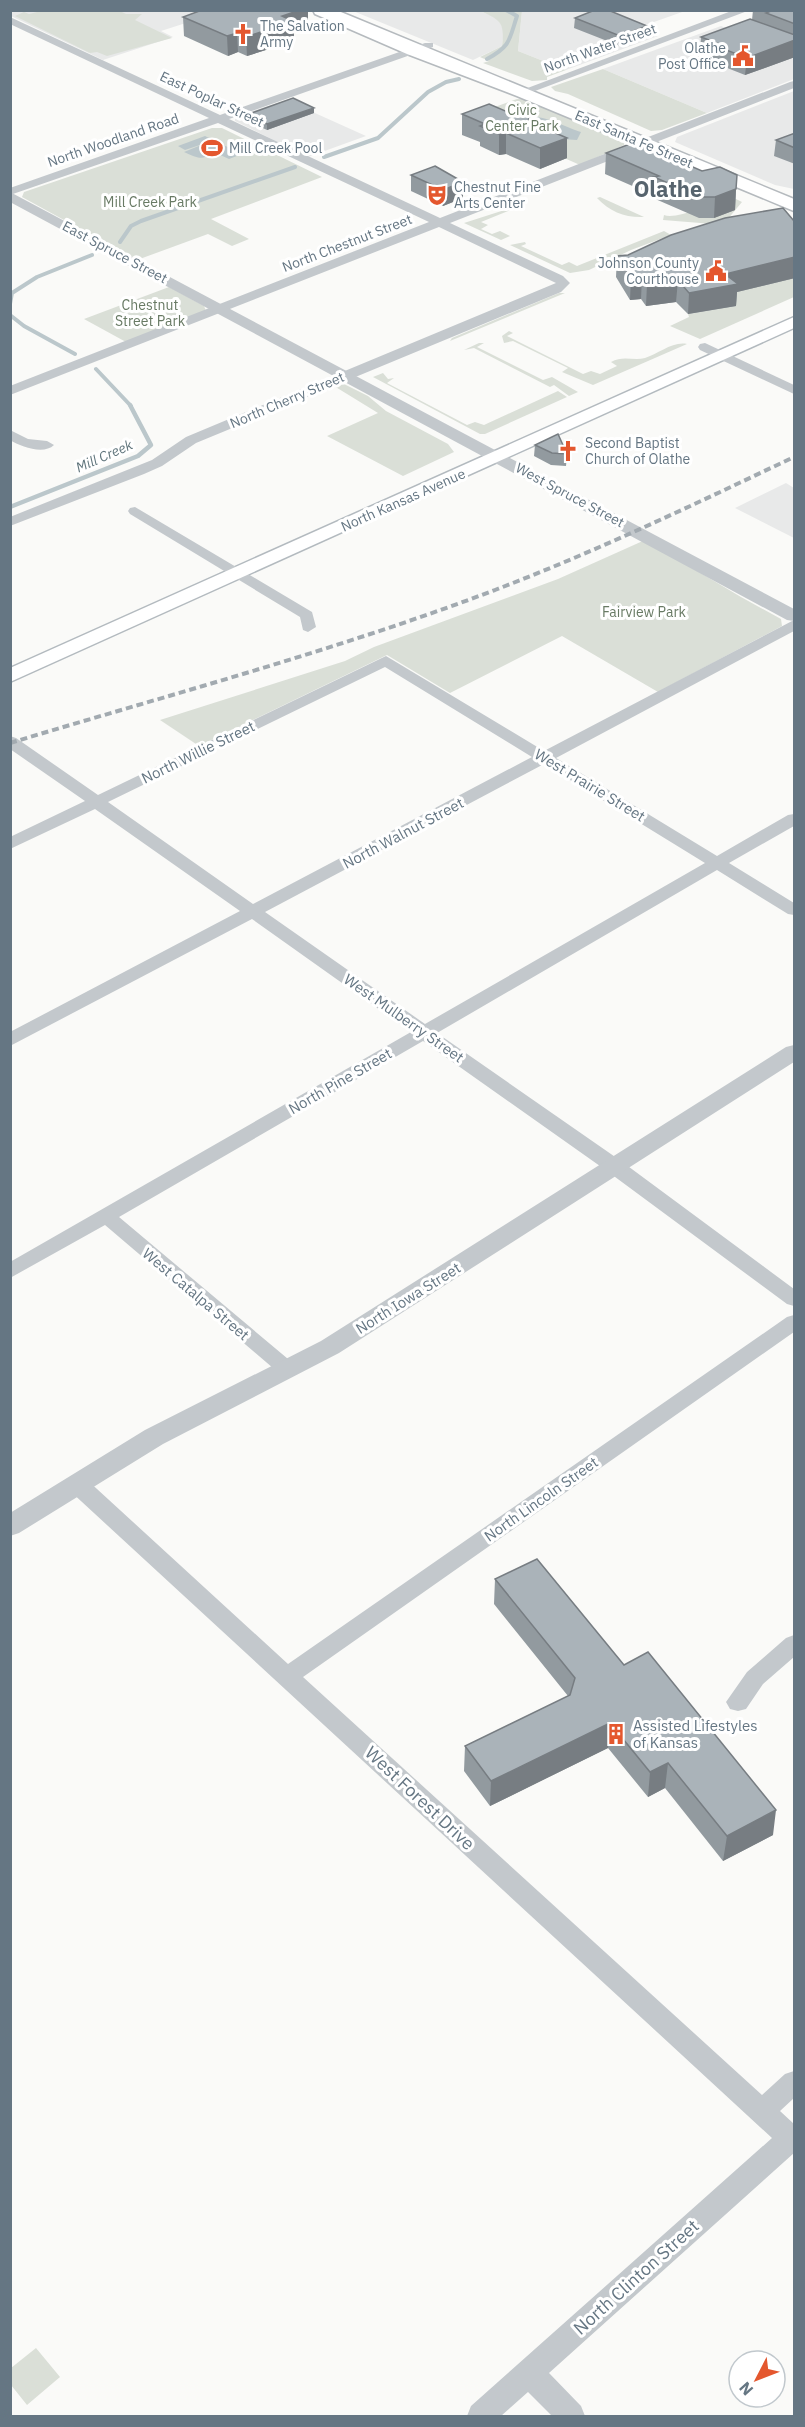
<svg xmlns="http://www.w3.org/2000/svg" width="805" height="2427" viewBox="0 0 805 2427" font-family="'IBM Plex Sans',sans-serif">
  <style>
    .built { fill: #e8e9e9 }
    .green { fill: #dadfd7 }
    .water { fill: #bbc7cb }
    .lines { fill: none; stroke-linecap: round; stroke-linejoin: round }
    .stream-far1 { stroke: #bbc7cb; stroke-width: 4 }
    .stream { stroke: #bbc7cb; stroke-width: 4.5 }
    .secondary-casing { stroke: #b3babf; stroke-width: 3 }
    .primary-casing { stroke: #b5babe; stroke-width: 3 }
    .minor { fill: #c3c8cc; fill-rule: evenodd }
    .tertiary { fill: #c3c8cc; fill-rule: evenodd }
    .secondary { fill: #fff; fill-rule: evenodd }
    .primary { fill: #fff; fill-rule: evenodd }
    .rail { stroke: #a2aab0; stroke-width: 4; stroke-dasharray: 7 4; stroke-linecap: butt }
    .wall { fill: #929a9f }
    .shaded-wall { fill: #777d82 }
    .building { fill: #aab3b9; stroke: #777d82; stroke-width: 1.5 }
    .labels { text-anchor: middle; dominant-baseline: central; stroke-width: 6; stroke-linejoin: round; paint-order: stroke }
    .far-poi-label { font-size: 14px; fill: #657683; stroke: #fff; text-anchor: start }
    .far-street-label { font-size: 14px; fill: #657683; stroke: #fff }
    .far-park-label { font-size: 14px; fill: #687a64; stroke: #fff }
    .far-water-label { font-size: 14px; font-style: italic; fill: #60757c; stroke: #fff }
    .street-label { font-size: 15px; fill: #657683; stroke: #fff }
    .poi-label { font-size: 15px; fill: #657683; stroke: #fff; text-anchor: start }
    .near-street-label { font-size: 18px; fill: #657683; stroke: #fff }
    .far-town-label { font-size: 22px; font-weight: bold; fill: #57646e; stroke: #fff }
  </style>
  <rect width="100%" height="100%" fill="#fafaf8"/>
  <path class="built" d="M11 10 223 11 161 31 173 37 103 60 11 16Z
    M617 10 685 11 637 28 658 36 566 70 518 51 522 11H593L605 15Z
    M353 11H480L497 18 504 30 502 46 473 60Z
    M721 26 794 54V79L707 113 603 69Z
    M794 91V189L775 185 675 142 677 137Z
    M286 100 366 136 308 157 235 121V118L240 115Z
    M786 483 794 488V538L735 508Z"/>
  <path class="green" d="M41 11 118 10 126 14H142L135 20 172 38 107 56 97 52 90 53 15 16 24 12 29 14Z
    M480 11H522L518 51 566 70 547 77V80L532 81 483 63 489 61 480 57 502 46C505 23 501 20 480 11Z
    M603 69 707 113 662 130 651 131 568 94 555 91 551 87Z
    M526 98 611 136 625 140 624 145 580 165 470 116 517 99Z
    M212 128H222L322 177 211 219 249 239 232 246 208 234 137 260 22 197 24 192Z
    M600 197 644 217C626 218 610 212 597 198Z
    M723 199H736L742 202 727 220 713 224 663 220 664 215C676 220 710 204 723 199Z
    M511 208 513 209 481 222 488 225 481 229 492 234 500 231 510 236 501 240 464 223Z
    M664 231 671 235 631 250 589 270 570 273 510 245 525 242 526 244 521 246 562 265 569 262 577 266Z
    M794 278V297L700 339 670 326 689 317 688 314 735 306 723 295Z
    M169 287 204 306 206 311 126 342 84 319Z
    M559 293H565L450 341 452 338Z
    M509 331 513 333 507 336 583 374 591 371 600 374 617 366 611 362C623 355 633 361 645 358 658 354 673 341 687 344L593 385 562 372 568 368 513 341 504 343 502 336Z
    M479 343H484L477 347 543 380 552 377 578 392 569 396 554 385 550 387 474 348 464 350Z
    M383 373 388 379 394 378 387 383 467 425 475 422 484 425 558 391 567 397 485 434H480L373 377Z
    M344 384 368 396 386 411 448 444 454 452 403 476 327 436 378 413 334 386Z
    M645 540 741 597 781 619 782 626 658 692 562 636 450 693 387 655 199 746 160 720 345 661 374 647 558 579Z
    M36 2348 60 2377 27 2405 11 2385V2368Z"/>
  <path class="water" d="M535 117C547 117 568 128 581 132L577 140 561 139 533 124 530 120Z
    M205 136 242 154 229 159 216 153C200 158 204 161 184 152L206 143 185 150 178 146Z"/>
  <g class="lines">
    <path class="stream-far1" d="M487 59C511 46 509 40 517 16L506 10
      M324 157 378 138 428 92 446 82 459 79
      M120 242 131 226 141 221 295 167
      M10 304 12 293 37 277 92 255
      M10 315 24 326 75 354
      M96 369 131 406"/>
    <path class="stream" d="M10 507 138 456 151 445 130 405"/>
    <defs>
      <path id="secondary" d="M794 317V328L10 682V668Z"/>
      <path id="primary" d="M313 10H336L794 199V211L517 96 407 54 315 14Z"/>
    </defs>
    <use href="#secondary" class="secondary-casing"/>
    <use href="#primary" class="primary-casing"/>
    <path class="minor" d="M734 10H750L527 94 523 95 517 92Z
      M10 17 220 115 425 43H433V47L229 119 440 218 790 82 794 81V88L450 223 563 276 570 283 561 292 196 443 162 466 144 474 10 526V517L152 460 186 437 556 283 439 227 10 395V386L429 222 218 123 10 195V188L209 118 10 24Z
      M705 343 794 385V394L700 350 698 347 700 344Z
      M10 430 28 439 47 441 54 445C44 455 21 447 10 440Z
      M135 507 312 612 316 627 308 632 303 630 300 617 130 514 128 511 130 508Z
      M794 620V631L556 758 717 856 788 815 794 814V826L729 863 794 903V915L788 914 717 870 437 1033 621 1161 794 1289V1306L787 1304 607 1171 423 1041 119 1217 294 1364 297 1369 294 1374 287 1376 280 1374 105 1225 10 1278V1262L411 1032 252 919 10 1046V1032L240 911 95 809 10 849V837L85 801 10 749V736L16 738 98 795 386 656 544 751ZM385 667 532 757 253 904 108 802ZM544 764 705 863 425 1024 265 912Z
      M794 1315V1332L303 1677 762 2095 785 2074 794 2071V2098L780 2111 794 2124V2153L549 2373 581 2406 585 2416H552L528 2392 501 2416H467L471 2406 772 2138 69 1490 66 1484 69 1478 77 1476 85 1478 288 1664 787 1317Z
      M794 1635V1657L763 1684 746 1709 738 1711 730 1709 726 1702 747 1672 786 1638Z"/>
    <path class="tertiary" d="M10 192 794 609V621L787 620 10 202Z
      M794 1045V1062L339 1353 163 1444 19 1533 10 1536V1513L145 1430 321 1341 786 1047Z"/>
    <use href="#secondary" class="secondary"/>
    <use href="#primary" class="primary"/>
    <path class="rail" d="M10 743C172 694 337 650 495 590 597 551 695 504 794 457"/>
  </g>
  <path class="wall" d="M753 10H795V57L745 75 712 62V59L700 54 701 37 752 20Z
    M183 17 308 27 294 32V41L247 56 238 52 228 56 184 36Z
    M575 18 647 36 620 46 574 28Z
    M314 113 267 130 246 120V115Z
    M462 114 530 122 567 138V158L540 169 506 154 499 155 480 146V142L462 135Z
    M795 133V164L774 156 776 140Z
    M606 153 736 189 735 210 714 218H699L653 198V195L605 174Z
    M411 175 463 182V198L443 206 411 191Z
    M795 221V278L737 292 736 306 688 314 676 302 646 306 641 299 630 300 616 277 617 256 628 255Z
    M535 445 567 454 566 466 551 465 534 456Z
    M495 1579 624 1665 773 1835 723 1861 665 1788 648 1797 608 1748 490 1806 464 1771 465 1746 568 1696 494 1604Z"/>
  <path class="shaded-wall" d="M300 10H308V27L294 32V41L247 56 246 37 282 16Z
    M647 26V36L620 46V36Z
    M237 33 238 52 228 56 227 36Z
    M795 40V57L745 75 747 58Z
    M314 108V113L267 130V124Z
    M506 133V154L499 155V134Z
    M567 138V158L540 169V148Z
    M463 182V198L443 206V190Z
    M736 189 735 210 714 218 715 197Z
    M795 257V278L737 292 736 306 688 314 689 293 725 274Z
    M642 277 641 299 630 300 631 278Z
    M678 280 676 302 646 306 647 284Z
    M610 1723 608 1748 490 1806 491 1781Z
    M668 1763 665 1788 648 1797 650 1772Z
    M776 1810 773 1835 723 1861 727 1836Z"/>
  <path class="building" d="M202 10H300L282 16 293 21 246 37 237 33 227 36 183 17Z
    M595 10H608L647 26 620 36 575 18Z
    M770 10H795V24L766 13 771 11Z
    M750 19 795 35V40L747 58 713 45 717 43 701 37Z
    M293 98 314 108 267 124 246 115Z
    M489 104 510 113 518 112 530 116 528 121 567 138 540 148 506 133 499 134 480 126 485 124 462 114Z
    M795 133V148L776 140Z
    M635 142 702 171 720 167 737 175 736 189 715 197H700L654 177 659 176 606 153Z
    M435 166 463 182 443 190 411 175Z
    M783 208 794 221H795V257L725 274 738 284 689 293 678 280 647 284 642 277 631 278 617 256 628 255 671 235 725 218Z
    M558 434 567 454 552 453 535 445Z
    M537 1559 624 1665 648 1652 776 1810 727 1836 668 1763 650 1772 610 1723 491 1781 465 1746 570 1695 575 1678 495 1579Z"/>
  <defs>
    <symbol id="church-bare" viewBox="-9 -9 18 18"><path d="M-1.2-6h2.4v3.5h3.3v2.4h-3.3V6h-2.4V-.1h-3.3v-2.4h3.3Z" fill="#e4572e" stroke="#fff" stroke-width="2.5" paint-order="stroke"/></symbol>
    <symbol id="civic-bare" viewBox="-9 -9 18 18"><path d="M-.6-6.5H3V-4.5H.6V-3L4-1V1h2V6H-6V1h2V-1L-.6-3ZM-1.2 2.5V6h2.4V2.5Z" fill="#e4572e" stroke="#fff" stroke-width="2.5" paint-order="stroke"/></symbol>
    <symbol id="stadium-bare" viewBox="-9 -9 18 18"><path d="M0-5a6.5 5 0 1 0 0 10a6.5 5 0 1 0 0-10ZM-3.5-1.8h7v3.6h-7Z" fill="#e4572e" stroke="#fff" stroke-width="2.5" paint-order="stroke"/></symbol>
    <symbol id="theatre-bare" viewBox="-9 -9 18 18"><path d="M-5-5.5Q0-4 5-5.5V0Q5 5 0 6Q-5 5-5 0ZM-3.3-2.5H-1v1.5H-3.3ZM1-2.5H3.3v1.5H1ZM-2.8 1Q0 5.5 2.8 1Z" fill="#e4572e" stroke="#fff" stroke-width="2.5" paint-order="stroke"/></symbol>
    <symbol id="building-bare" viewBox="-9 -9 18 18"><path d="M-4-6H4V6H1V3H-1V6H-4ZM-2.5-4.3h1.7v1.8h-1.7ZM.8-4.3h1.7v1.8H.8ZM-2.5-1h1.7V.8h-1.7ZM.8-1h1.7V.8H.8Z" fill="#e4572e" stroke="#fff" stroke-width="2.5" paint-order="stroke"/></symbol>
  </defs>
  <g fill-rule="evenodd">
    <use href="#church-bare" x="228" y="19" width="30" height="30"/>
    <use href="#civic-bare" x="728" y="41" width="30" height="30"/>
    <use href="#stadium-bare" x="197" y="133" width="30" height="30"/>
    <use href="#theatre-bare" x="422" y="180" width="30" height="30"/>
    <use href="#civic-bare" x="701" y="256" width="30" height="30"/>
    <use href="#church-bare" x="553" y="436" width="30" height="30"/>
    <use href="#building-bare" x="601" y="1719" width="30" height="30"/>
  </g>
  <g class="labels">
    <g class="far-poi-label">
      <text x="260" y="26">The Salvation<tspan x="260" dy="16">Army</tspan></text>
      <text x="726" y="48" text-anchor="end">Olathe<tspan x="726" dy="16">Post Office</tspan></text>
      <text x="229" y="148">Mill Creek Pool</text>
      <text x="454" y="187">Chestnut Fine<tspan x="454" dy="16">Arts Center</tspan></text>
      <text x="699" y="263" text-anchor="end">Johnson County<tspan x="699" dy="16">Courthouse</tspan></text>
      <text x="585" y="443">Second Baptist<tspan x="585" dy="16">Church of Olathe</tspan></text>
    </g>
    <g class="far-street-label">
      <text transform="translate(600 48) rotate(-20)">North Water Street</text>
      <text transform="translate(212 99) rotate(25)">East Poplar Street</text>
      <text transform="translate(634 139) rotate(23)">East Santa Fe Street</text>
      <text transform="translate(113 140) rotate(-19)">North Woodland Road</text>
      <text transform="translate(347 243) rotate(-21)">North Chestnut Street</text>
      <text transform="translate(115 252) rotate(28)">East Spruce Street</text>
      <text transform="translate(287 400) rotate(-23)">North Cherry Street</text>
      <text transform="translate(570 495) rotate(28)">West Spruce Street</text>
      <text transform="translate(403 500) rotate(-24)">North Kansas Avenue</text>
    </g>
    <g class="far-park-label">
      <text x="522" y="110">Civic<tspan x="522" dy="16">Center Park</tspan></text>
      <text x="150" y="202">Mill Creek Park</text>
      <text x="150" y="305">Chestnut<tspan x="150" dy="16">Street Park</tspan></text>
      <text x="644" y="612">Fairview Park</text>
    </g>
    <g class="far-water-label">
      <text transform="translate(104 456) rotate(-24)">Mill Creek</text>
    </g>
    <g class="street-label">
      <text transform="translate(198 752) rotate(-26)">North Willie Street</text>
      <text transform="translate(590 785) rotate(31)">West Prairie Street</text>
      <text transform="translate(403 833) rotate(-28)">North Walnut Street</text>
      <text transform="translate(404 1018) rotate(35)">West Mulberry Street</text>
      <text transform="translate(340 1081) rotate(-30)">North Pine Street</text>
      <text transform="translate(196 1294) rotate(40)">West Catalpa Street</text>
      <text transform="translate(408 1298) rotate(-32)">North Iowa Street</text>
      <text transform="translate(541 1499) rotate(-35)">North Lincoln Street</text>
    </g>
    <g class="poi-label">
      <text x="633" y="1725">Assisted Lifestyles<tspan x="633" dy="17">of Kansas</tspan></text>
    </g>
    <g class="near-street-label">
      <text transform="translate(420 1798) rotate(43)">West Forest Drive</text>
      <text transform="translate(636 2277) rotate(-42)">North Clinton Street</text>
    </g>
    <g class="far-town-label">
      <text x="668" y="188">Olathe</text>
    </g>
  </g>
  <rect width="805" height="2427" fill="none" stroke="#657683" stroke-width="24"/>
  <g transform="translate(757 2379) rotate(228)"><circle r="28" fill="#ffffff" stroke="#c1c8cd" stroke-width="1.5"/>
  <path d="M0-4.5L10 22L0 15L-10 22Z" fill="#e4572e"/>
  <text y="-9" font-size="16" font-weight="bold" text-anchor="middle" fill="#657683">N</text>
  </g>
</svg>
